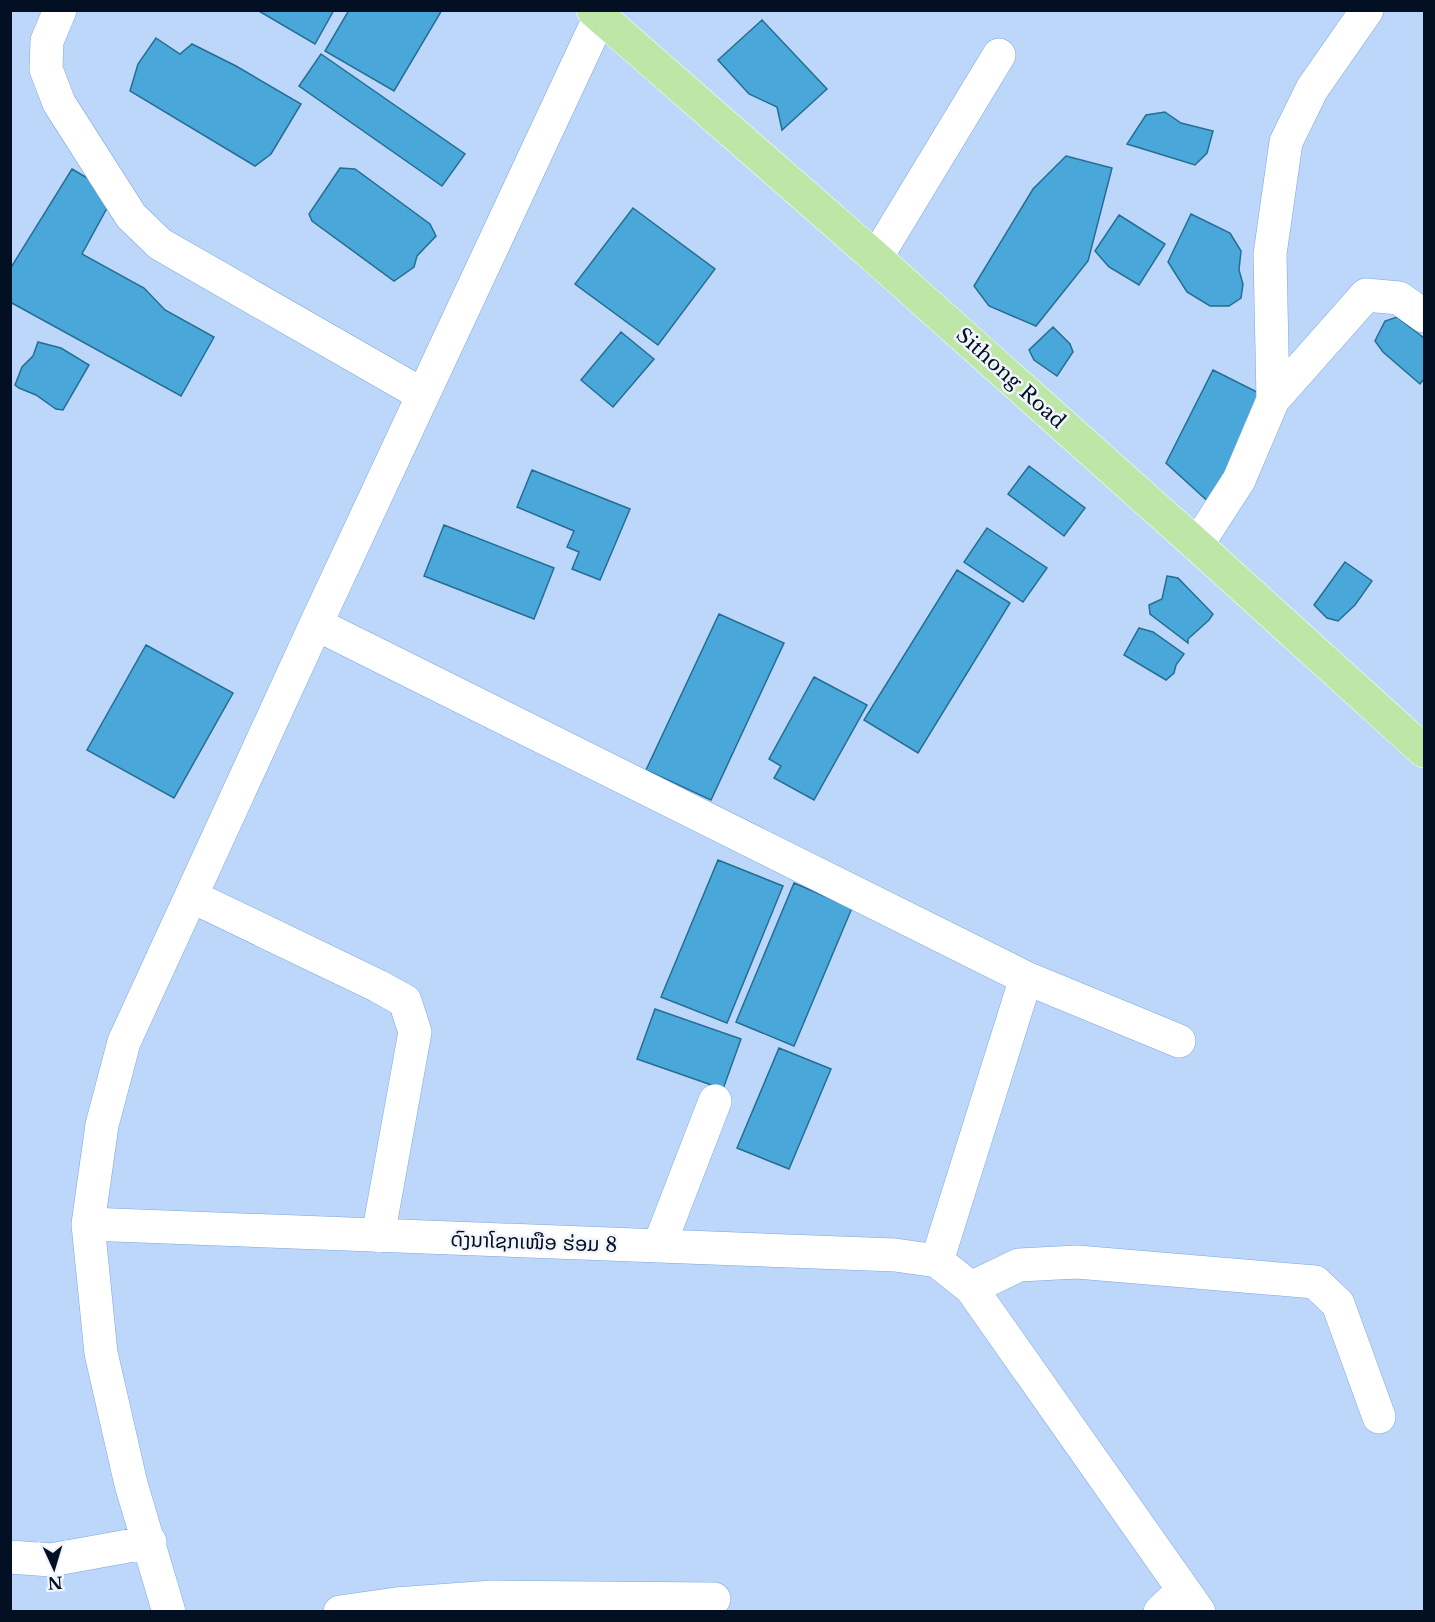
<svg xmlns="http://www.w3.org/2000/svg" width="1435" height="1622" viewBox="0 0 1435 1622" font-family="'Libre Baskerville','Noto Sans Lao',serif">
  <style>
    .building { fill: #4aa7da; stroke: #246e94; stroke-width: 1.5 }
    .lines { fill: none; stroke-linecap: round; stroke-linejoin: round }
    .minor-casing { stroke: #7ca6dd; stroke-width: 34 }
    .major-casing { stroke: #fff; stroke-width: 34 }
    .minor { stroke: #fff; stroke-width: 33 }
    .major { stroke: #bee6a7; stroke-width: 33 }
    .labels { text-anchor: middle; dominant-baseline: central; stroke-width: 5; stroke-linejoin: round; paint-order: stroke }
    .street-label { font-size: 20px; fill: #031024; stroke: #f2f6fc }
  </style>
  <rect width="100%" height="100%" fill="#bdd7fa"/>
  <path class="building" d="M257 10H334L315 44Z
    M349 10H442L394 91 325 51Z
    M762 20 827 89 782 130 777 107 749 94 718 60Z
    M156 38 180 54 192 44 236 66 301 104 271 154 255 166 130 91 138 64Z
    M321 54 465 154 442 186 299 86Z
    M1165 112 1181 123 1213 131 1207 153 1195 165 1127 144 1146 115Z
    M1066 156 1112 168 1088 261 1036 326 989 306 974 286 1033 189Z
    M340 168 355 169 430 224 436 236 417 256 414 267 394 281 312 221 309 214Z
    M72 169 106 189 113 197 82 254 144 288 165 310 214 337 181 396 10 302V269Z
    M633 208 715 269 658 345 575 284Z
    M1191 214 1230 233 1241 251 1239 270 1243 284 1241 298 1229 306H1210L1187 292 1168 262Z
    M1119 215 1165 244 1139 285 1109 267 1095 251Z
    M1397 317 1424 338V379L1420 384 1383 352 1375 341 1385 321Z
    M1053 327 1070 344 1073 352 1057 376 1034 360 1029 350Z
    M621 332 654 359 613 407 581 380Z
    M38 342 61 348 89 365 63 410 56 409 36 395 19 388 15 385 22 367 33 356Z
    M1213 370 1257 392 1262 416 1212 505 1166 463Z
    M1029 466 1085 508 1064 536 1008 494Z
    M532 470 630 509 600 580 572 569 579 552 567 547 574 531 517 507Z
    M444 525 554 568 534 619 424 576Z
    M987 528 1047 568 1023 602 964 562Z
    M1345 562 1372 581 1355 605 1338 621 1327 618 1314 605Z
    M957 570 1010 603 918 753 864 720Z
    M1167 576 1178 578 1213 614 1209 620 1188 639V643L1150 614 1149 605 1162 599Z
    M719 614 784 643 711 800 646 770Z
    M1139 628 1153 632 1184 654 1176 665 1174 673 1166 680 1124 655Z
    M146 645 233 693 174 798 87 750Z
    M814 677 867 705 814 800 774 778 781 766 769 759Z
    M718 860 783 886 727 1023 661 997Z
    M794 883 852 908 794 1046 736 1022Z
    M655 1009 741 1039 723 1089 637 1059Z
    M779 1048 831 1069 789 1169 737 1148Z"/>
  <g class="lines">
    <defs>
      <path id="minor" d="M60 10 47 41 46 69 59 103 131 216 160 244 423 395
        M876 258 999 55
        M1273 400 1270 254 1286 142 1312 89 1367 10
        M1197 545 1239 480 1273 400 1366 295 1399 298 1424 316
        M316 624 1026 978 1179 1041
        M191 896 378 986 405 1001 415 1032 378 1236
        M88 1224 895 1255 937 1261 971 1288 1199 1612
        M659 1246 715 1101
        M937 1261 1026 978
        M971 1288 1019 1265 1077 1262 1315 1282 1338 1304 1379 1417
        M10 1557 51 1560 150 1542
        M169 1612 131 1484 101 1353 88 1224 102 1125 124 1042 316 624 603 10
        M340 1612 396 1604 492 1597 714 1599
        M1160 1612 1183 1590"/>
      <path id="major" d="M593 10 876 258 1197 545 1424 751"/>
    </defs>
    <use href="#minor" class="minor-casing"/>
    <use href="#major" class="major-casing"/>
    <use href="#minor" class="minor"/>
    <use href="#major" class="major"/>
  </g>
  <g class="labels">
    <g class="street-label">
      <text transform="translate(1011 378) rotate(42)">Sithong Road</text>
      <text transform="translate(534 1242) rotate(2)">ດົງນາໂຊກເໜືອ ຮ່ອມ 8</text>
    </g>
  </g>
  <rect width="1435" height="1622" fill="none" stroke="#031024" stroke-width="24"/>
  <g transform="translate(54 1568) rotate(176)" stroke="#f2f6fc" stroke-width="4.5" paint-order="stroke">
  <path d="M0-4.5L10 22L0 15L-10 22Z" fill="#031024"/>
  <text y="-9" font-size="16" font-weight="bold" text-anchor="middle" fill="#031024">N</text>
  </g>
</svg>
